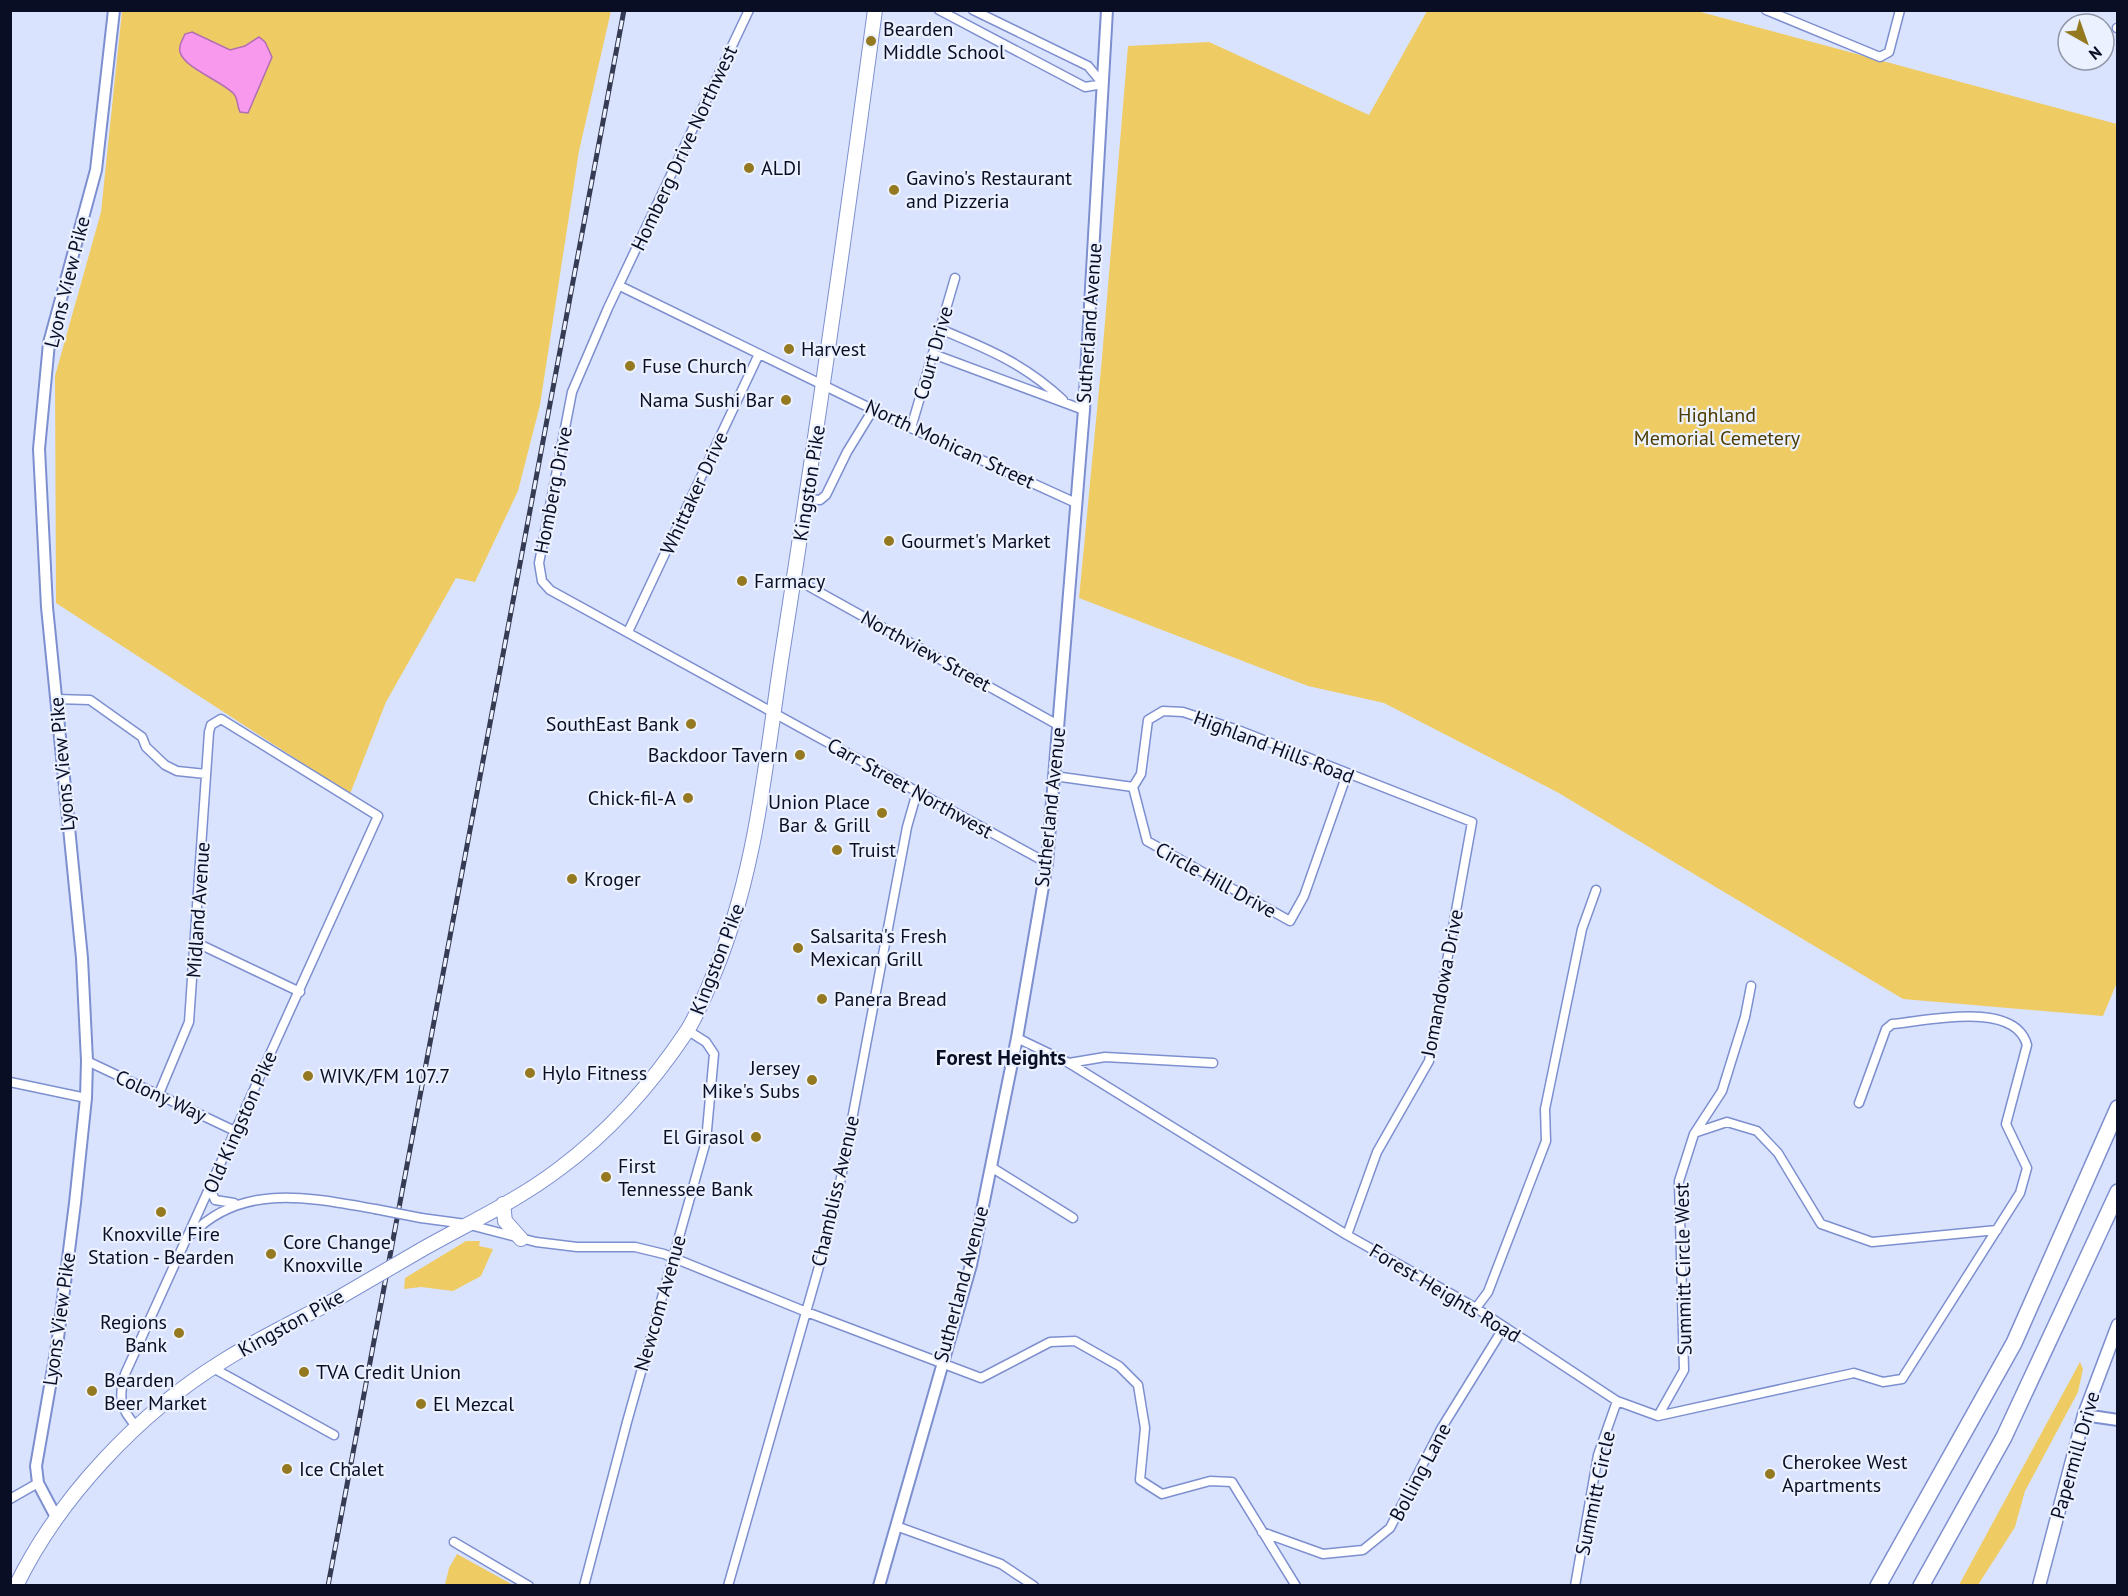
<svg xmlns="http://www.w3.org/2000/svg" width="2128" height="1596" viewBox="0 0 2128 1596" font-family="'PT Sans',sans-serif">
  <style>
    .green { fill: #eecc63 }
    .water { fill: #f999ee; stroke: #b16fb2; stroke-width: 1.5 }
    .lines { fill: none; stroke-linecap: round; stroke-linejoin: round }
    .minor-casing { stroke: #7d8fcf; stroke-width: 11 }
    .tertiary-casing { stroke: #7d8fcf; stroke-width: 14 }
    .secondary-casing { stroke: #7d8fcf; stroke-width: 15 }
    .primary-casing { stroke: #7d8fcf; stroke-width: 16 }
    .motorway-casing { stroke: #7d8fcf; stroke-width: 18 }
    .minor { stroke: #fff; stroke-width: 8 }
    .tertiary { stroke: #fff; stroke-width: 10 }
    .secondary { stroke: #fff; stroke-width: 12 }
    .primary { stroke: #fff; stroke-width: 14 }
    .motorway { stroke: #fff; stroke-width: 15 }
    .rail-casing { stroke: #353b53; stroke-width: 5 }
    .rail { stroke: #ecf1ff; stroke-width: 3; stroke-dasharray: 9; stroke-linecap: butt }
    .minor-bridge-casing { stroke: #7d8fcf; stroke-width: 11; stroke-linecap: butt }
    .primary-bridge-casing { stroke: #7d8fcf; stroke-width: 16; stroke-linecap: butt }
    .minor-bridge { stroke: #fff; stroke-width: 8 }
    .primary-bridge { stroke: #fff; stroke-width: 14 }
    .poi-dot { fill: #947921; stroke: #ecf1ff; stroke-width: 2 }
    .labels { text-anchor: middle; dominant-baseline: central; stroke-width: 4.5; stroke-linejoin: round; paint-order: stroke }
    .poi-label { font-size: 20px; fill: #090e25; stroke: #ecf1ff; text-anchor: start }
    .street-label { font-size: 20px; fill: #090e25; stroke: #ecf1ff }
    .park-label { font-size: 20px; fill: #4d3c01; stroke: #ecf1ff }
    .neighbourhood-label { font-size: 21px; font-weight: bold; fill: #090e25; stroke: #ecf1ff }
  </style>
  <rect width="100%" height="100%" fill="#dae3fe"/>
  <path class="green" d="M122 11H611L579 151 540 405 518 491 475 582 456 578 386 702 350 794 56 603 55 376 101 212Z
    M1427 11H1697L2117 124 2118 980 2103 1016 1903 999 1557 792 1384 703 1308 686 1079 598 1102 358 1128 46 1209 42 1369 115Z
    M466 1241H480L479 1246 493 1249 481 1276 453 1291 421 1287 404 1289 405 1278Z
    M2080 1362 2083 1369 2078 1392 2025 1491 2015 1527 1978 1585H1959Z
    M457 1554 513 1585H445L449 1568Z"/>
  <path class="water" d="M192 32 230 50 245 46 259 37 265 42 272 57 248 113 240 112C237 106 238 99 234 94 222 81 184 68 180 52 178 46 183 39 185 34Z"/>
  <g class="lines">
    <defs>
      <path id="minor" d="M749 10 608 308 572 392 539 563 542 581 550 590 1047 863
        M939 10 1085 87 1103 84 1088 66 973 10
        M1766 10 1880 57 1889 52 1900 10
        M2117 28H2118
        M620 286 911 428 1076 503
        M940 329C988 349 1025 364 1063 400
        M933 354 1084 410
        M911 428 955 278
        M806 499 820 500 826 495 847 452 874 408
        M794 578 1058 725
        M628 632 759 354
        M56 699 90 700 142 737 146 747 165 765 177 771 206 774
        M1054 776 1133 787
        M1133 787 1141 774 1148 720 1163 711 1183 712 1238 730 1472 822 1429 1061 1377 1152 1347 1235
        M1133 787 1147 841 1290 921 1304 896 1347 774
        M197 943 300 992
        M1017 1038 1069 1063 1347 1235 1476 1308 1617 1401 1658 1416 1854 1373 1883 1382 1902 1379 2020 1193 2027 1168 2006 1124 2027 1045C2015 1000 1927 1021 1892 1024L1886 1029 1859 1103
        M87 1061 235 1131
        M1069 1063 1105 1057 1213 1063
        M10 1082 86 1098
        M1697 1132 1727 1122 1757 1131 1778 1153 1821 1224 1872 1242 1997 1230
        M991 1167 1073 1218
        M210 1188 215 1200 234 1203
        M421 1218 466 1224 536 1242 577 1247H635L664 1254 804 1311 981 1378 1050 1342 1075 1341 1119 1366 1138 1385 1145 1428 1140 1480 1162 1494 1210 1481 1232 1482 1296 1586
        M192 1234C243 1182 311 1198 375 1209
        M1476 1308 1488 1292 1546 1141 1545 1109 1582 929 1596 890
        M213 1368 334 1435
        M1658 1416 1684 1370 1679 1181 1694 1134 1722 1091 1745 1017 1751 986
        M137 1427C120 1409 118 1398 125 1374L378 816 221 719 211 725 209 732 189 1022 158 1096
        M10 1499 38 1483
        M896 1526 1001 1564 1034 1586
        M1262 1532 1323 1554 1363 1550 1390 1528 1441 1429 1504 1327
        M454 1542 529 1586
        M584 1586 627 1422 706 1141 714 1054 706 1042 687 1030
        M728 1586 820 1263 841 1178 907 827 917 792
        M1575 1586 1598 1455 1617 1401"/>
      <path id="tertiary" d="M2084 1415 2118 1420
        M56 1517 38 1483 36 1466 57 1346 75 1203 86 1098 87 1061 82 958 47 607 39 449 49 343 96 170 114 10
        M879 1586 971 1265 1017 1038 1047 863 1084 410 1107 10"/>
      <path id="secondary" d="M2039 1586 2084 1415 2118 1325"/>
      <path id="primary" d="M503 1204 505 1221 521 1239
        M421 1250C467 1224 517 1201 559 1169 609 1132 653 1082 687 1031 697 1015 704 998 711 981 755 880 765 768 781 661 815 444 846 228 875 10
        M16 1586C59 1497 140 1412 223 1361 259 1338 298 1320 335 1300"/>
      <path id="motorway" d="M1878 1586 2014 1343 2118 1108
        M1921 1586 2004 1437 2118 1192"/>
    </defs>
    <use href="#minor" class="minor-casing"/>
    <use href="#tertiary" class="tertiary-casing"/>
    <use href="#secondary" class="secondary-casing"/>
    <use href="#primary" class="primary-casing"/>
    <use href="#motorway" class="motorway-casing"/>
    <use href="#minor" class="minor"/>
    <use href="#tertiary" class="tertiary"/>
    <use href="#secondary" class="secondary"/>
    <use href="#primary" class="primary"/>
    <use href="#motorway" class="motorway"/>
    <defs>
      <path id="rail" d="M328 1586 624 10"/>
    </defs>
    <use href="#rail" class="rail-casing"/>
    <use href="#rail" class="rail"/>
    <defs>
      <path id="minor-bridge" d="M375 1209 421 1218"/>
      <path id="primary-bridge" d="M335 1300 421 1250"/>
    </defs>
    <use href="#minor-bridge" class="minor-bridge-casing"/>
    <use href="#primary-bridge" class="primary-bridge-casing"/>
    <use href="#minor-bridge" class="minor-bridge"/>
    <use href="#primary-bridge" class="primary-bridge"/>
  </g>
  <g class="poi-dot">
    <circle cx="871" cy="41" r="6"/>
    <circle cx="749" cy="168" r="6"/>
    <circle cx="894" cy="190" r="6"/>
    <circle cx="789" cy="349" r="6"/>
    <circle cx="630" cy="366" r="6"/>
    <circle cx="786" cy="400" r="6"/>
    <circle cx="889" cy="541" r="6"/>
    <circle cx="742" cy="581" r="6"/>
    <circle cx="691" cy="724" r="6"/>
    <circle cx="800" cy="755" r="6"/>
    <circle cx="688" cy="798" r="6"/>
    <circle cx="882" cy="813" r="6"/>
    <circle cx="837" cy="850" r="6"/>
    <circle cx="572" cy="879" r="6"/>
    <circle cx="798" cy="948" r="6"/>
    <circle cx="822" cy="999" r="6"/>
    <circle cx="530" cy="1073" r="6"/>
    <circle cx="308" cy="1076" r="6"/>
    <circle cx="812" cy="1080" r="6"/>
    <circle cx="756" cy="1137" r="6"/>
    <circle cx="606" cy="1177" r="6"/>
    <circle cx="161" cy="1212" r="6"/>
    <circle cx="271" cy="1254" r="6"/>
    <circle cx="179" cy="1333" r="6"/>
    <circle cx="304" cy="1372" r="6"/>
    <circle cx="92" cy="1391" r="6"/>
    <circle cx="421" cy="1404" r="6"/>
    <circle cx="287" cy="1469" r="6"/>
    <circle cx="1770" cy="1474" r="6"/>
  </g>
  <g class="labels">
    <g class="poi-label">
      <text x="883" y="29">Bearden<tspan x="883" dy="23">Middle School</tspan></text>
      <text x="761" y="168">ALDI</text>
      <text x="906" y="178">Gavino's Restaurant<tspan x="906" dy="23">and Pizzeria</tspan></text>
      <text x="801" y="349">Harvest</text>
      <text x="642" y="366">Fuse Church</text>
      <text x="774" y="400" text-anchor="end">Nama Sushi Bar</text>
      <text x="901" y="541">Gourmet's Market</text>
      <text x="754" y="581">Farmacy</text>
      <text x="679" y="724" text-anchor="end">SouthEast Bank</text>
      <text x="788" y="755" text-anchor="end">Backdoor Tavern</text>
      <text x="676" y="798" text-anchor="end">Chick-fil-A</text>
      <text x="870" y="802" text-anchor="end">Union Place<tspan x="870" dy="23">Bar &amp; Grill</tspan></text>
      <text x="849" y="850">Truist</text>
      <text x="584" y="879">Kroger</text>
      <text x="810" y="936">Salsarita's Fresh<tspan x="810" dy="23">Mexican Grill</tspan></text>
      <text x="834" y="999">Panera Bread</text>
      <text x="800" y="1068" text-anchor="end">Jersey<tspan x="800" dy="23">Mike's Subs</tspan></text>
      <text x="542" y="1073">Hylo Fitness</text>
      <text x="320" y="1076">WIVK/FM 107.7</text>
      <text x="744" y="1137" text-anchor="end">El Girasol</text>
      <text x="618" y="1166">First<tspan x="618" dy="23">Tennessee Bank</tspan></text>
      <text x="161" y="1234" text-anchor="middle">Knoxville Fire<tspan x="161" dy="23">Station - Bearden</tspan></text>
      <text x="283" y="1242">Core Change<tspan x="283" dy="23">Knoxville</tspan></text>
      <text x="167" y="1322" text-anchor="end">Regions<tspan x="167" dy="23">Bank</tspan></text>
      <text x="316" y="1372">TVA Credit Union</text>
      <text x="104" y="1380">Bearden<tspan x="104" dy="23">Beer Market</tspan></text>
      <text x="433" y="1404">El Mezcal</text>
      <text x="1782" y="1462">Cherokee West<tspan x="1782" dy="23">Apartments</tspan></text>
      <text x="299" y="1469">Ice Chalet</text>
    </g>
    <g class="street-label">
      <text transform="translate(684 148) rotate(-65)">Homberg Drive Northwest</text>
      <text transform="translate(67 282) rotate(-76)">Lyons View Pike</text>
      <text transform="translate(1089 323) rotate(-86)">Sutherland Avenue</text>
      <text transform="translate(933 353) rotate(-74)">Court Drive</text>
      <text transform="translate(950 444) rotate(25)">North Mohican Street</text>
      <text transform="translate(809 483) rotate(-81)">Kingston Pike</text>
      <text transform="translate(553 490) rotate(-79)">Homberg Drive</text>
      <text transform="translate(694 493) rotate(-65)">Whittaker Drive</text>
      <text transform="translate(926 651) rotate(29)">Northview Street</text>
      <text transform="translate(1274 747) rotate(21)">Highland Hills Road</text>
      <text transform="translate(62 764) rotate(-95)">Lyons View Pike</text>
      <text transform="translate(910 788) rotate(29)">Carr Street Northwest</text>
      <text transform="translate(1050 807) rotate(-84)">Sutherland Avenue</text>
      <text transform="translate(1216 880) rotate(29)">Circle Hill Drive</text>
      <text transform="translate(198 910) rotate(-86)">Midland Avenue</text>
      <text transform="translate(717 959) rotate(-69)">Kingston Pike</text>
      <text transform="translate(1442 983) rotate(-79)">Jomandowa Drive</text>
      <text transform="translate(161 1096) rotate(25)">Colony Way</text>
      <text transform="translate(240 1122) rotate(-66)">Old Kingston Pike</text>
      <text transform="translate(835 1191) rotate(-77)">Chambliss Avenue</text>
      <text transform="translate(1683 1269) rotate(-91)">Summitt Circle West</text>
      <text transform="translate(961 1284) rotate(-75)">Sutherland Avenue</text>
      <text transform="translate(1445 1293) rotate(31)">Forest Heights Road</text>
      <text transform="translate(660 1303) rotate(-74)">Newcom Avenue</text>
      <text transform="translate(59 1319) rotate(-82)">Lyons View Pike</text>
      <text transform="translate(291 1323) rotate(-29)">Kingston Pike</text>
      <text transform="translate(2075 1455) rotate(-74)">Papermill Drive</text>
      <text transform="translate(1420 1472) rotate(-62)">Bolling Lane</text>
      <text transform="translate(1595 1493) rotate(-78)">Summitt Circle</text>
    </g>
    <g class="park-label">
      <text x="1717" y="415">Highland<tspan x="1717" dy="23">Memorial Cemetery</tspan></text>
    </g>
    <g class="neighbourhood-label">
      <text x="1001" y="1057">Forest Heights</text>
    </g>
  </g>
  <rect width="2128" height="1596" fill="none" stroke="#090e25" stroke-width="24"/>
  <g transform="translate(2086 42) rotate(140)"><circle r="28" fill="#ecf1ff" stroke="#9196a8" stroke-width="1.5"/>
  <path d="M0-4.5L10 22L0 15L-10 22Z" fill="#947921"/>
  <text y="-9" font-size="16" font-weight="bold" text-anchor="middle" fill="#090e25">N</text>
  </g>
</svg>
